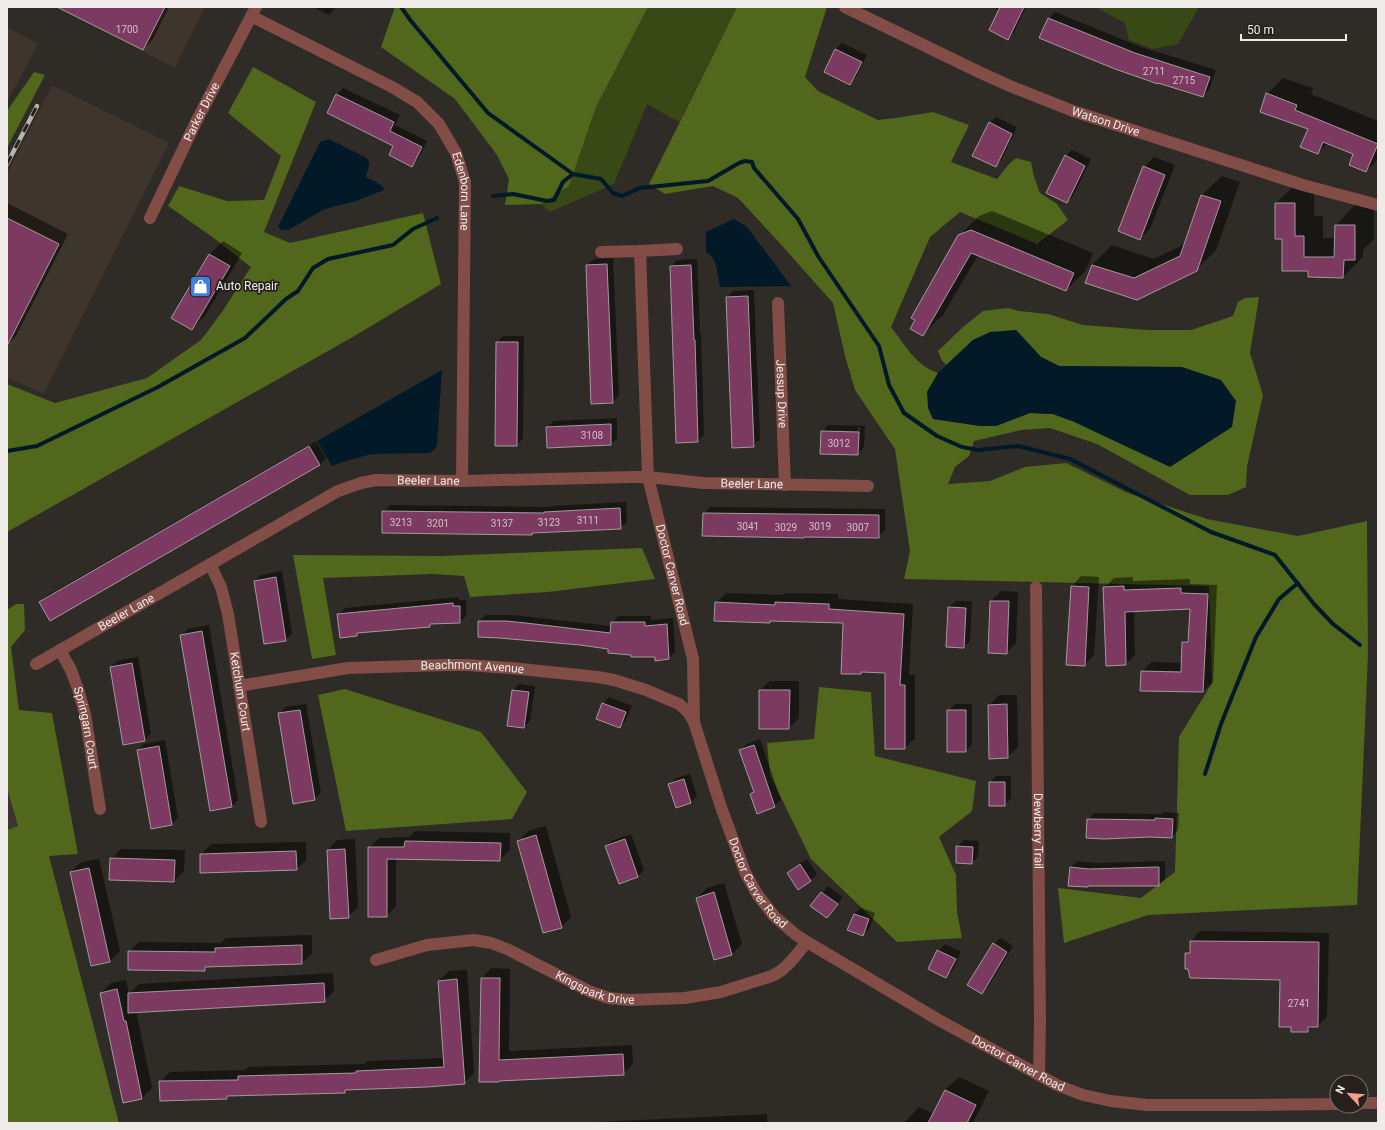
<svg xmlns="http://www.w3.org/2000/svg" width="1385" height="1130" viewBox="0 0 1385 1130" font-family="Roboto,sans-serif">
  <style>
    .built { fill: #3e352c }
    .green { fill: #394915 }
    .forest { fill: #51671b }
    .water { fill: #021a28 }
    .shadow { fill: #0007; fill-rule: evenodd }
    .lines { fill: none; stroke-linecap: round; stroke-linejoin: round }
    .stream { stroke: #021a28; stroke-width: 4 }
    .building { fill: #7d3a61; stroke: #a29a9e }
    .street { stroke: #824c47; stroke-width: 12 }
    .rail-casing { stroke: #b6b3b0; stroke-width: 4.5 }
    .rail { stroke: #26211d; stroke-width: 3; stroke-dasharray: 9; stroke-linecap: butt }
    .labels { text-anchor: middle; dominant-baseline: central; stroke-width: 3.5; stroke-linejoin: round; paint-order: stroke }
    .number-label { font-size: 10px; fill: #d2bfc6 }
    .street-label { font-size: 12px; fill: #eeebe8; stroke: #26211d }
    .poi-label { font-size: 12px; fill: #eeebe8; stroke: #26211d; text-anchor: start }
  </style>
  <rect width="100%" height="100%" fill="#2f2b26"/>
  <path class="built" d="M57 7H205L175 68Z
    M7 27 38 44 7 103Z
    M52 85 169 143 51 380 43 394 7 377V174Z
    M7 788 18 826 7 830Z"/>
  <path class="green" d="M648 7H737L679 122 647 104 614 184 550 212 541 204 569 186 596 107Z
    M1095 7H1199L1178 44 1153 49 1129 40 1125 23Z"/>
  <path class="forest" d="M395 7H648L596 107 569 186 541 204 505 205 509 179 497 155 455 99 381 47Z
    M737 7H827L805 77 818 91 878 120 896 118 933 112 969 125 951 162 997 179 1009 164 1016 158 1031 162 1034 177 1040 193 1057 204 1068 220 1037 244 960 212 930 237 891 327C905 345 916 366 938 373L927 392 933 419 981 426H996L1030 413 1053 414 1072 421 1182 367 1059 366 1041 357 1016 330 973 340 946 365 941 359 938 351 963 327 983 311 1008 308 1019 311 1048 314 1083 325 1148 330H1191L1233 316 1238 302 1245 298 1259 297 1250 353 1263 395 1247 466 1246 487 1228 495H1190L1097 444 1050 428 1021 430 974 441 969 456 955 467 948 484 990 481 1025 467 1066 463 1128 493 1207 519 1298 536 1367 521 1368 655 1357 905 1148 915 1064 943 1058 888 1141 898 1175 872 1179 737 1212 683 1209 586 904 579 910 551 895 449 855 390 845 356 833 303 776 239 738 198 713 186 665 194 649 184Z
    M253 67 316 102 264 232 290 243 423 213 441 284 351 338 7 532V384L55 403 147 378 201 340 222 312 251 267 211 236 168 206 179 186 227 201 264 200 281 156 228 113Z
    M34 72 45 75 7 148V111Z
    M642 548 655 579 548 592 470 597 464 576 432 574 323 578 336 655 312 659 293 555 441 556Z
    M16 604H24L25 630 11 647 19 710 52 713 78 854 49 856 119 1123H7V830L18 826 7 788V610Z
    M819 687 871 692 875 756 976 781 972 811 939 837 956 875 957 912 962 938 897 942 811 859 770 775 767 743 814 739Z
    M345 689 481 732 527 792 512 819 346 831 318 695Z"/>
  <path class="water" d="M329 139 365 157C372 163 369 167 366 175L367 178C373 181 382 183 384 190L356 201 325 209 288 230H282L278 227 320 142Z
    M734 219 747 227 791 286 720 287C717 275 718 257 706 252V232Z
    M1016 330 1041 357 1059 366 1182 367 1221 380 1236 401 1232 427 1170 467 1072 421 1053 414 1030 413 996 426H981L933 419 928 408 927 392 938 373 973 340 990 332Z
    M442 370 437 445 435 449 430 453 371 454 343 462 332 466 317 441Z"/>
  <path class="shadow" d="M59 7H169L153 39 143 49Z
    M313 7H336L329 15Z
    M996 7H1026L1014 32 1008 38 1000 10 996 9Z
    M1055 12 1141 47 1216 70 1209 90 1203 96 1048 19Z
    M842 43 867 55 856 77 850 83 825 71 836 49Z
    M1283 78 1313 88 1311 94 1378 121V159L1366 171 1354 154 1328 143 1318 153 1309 128 1267 94Z
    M343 88 400 115 395 125 427 141 418 159 412 166 395 146 328 113 337 94Z
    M996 117 1017 127 1002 159 995 166 989 123Z
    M1072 150 1091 159 1073 196 1067 202 1065 156Z
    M1154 157 1175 165 1150 229 1140 239 1144 167Z
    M1222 176 1240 182 1216 250 1196 270 1137 299 1092 265 1112 245 1154 259 1185 244 1202 195Z
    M1314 183V216H1323V238H1335L1336 225 1355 205H1374V239L1363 250V257L1343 277 1309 270 1283 238 1276 203 1296 184Z
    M7 203 68 234 16 336 7 345Z
    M992 211 1093 253 1086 270 1066 290 978 255 943 315 923 334 959 236 979 216Z
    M223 241 242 253 205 316 192 329 209 255Z
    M613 258 619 395 613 402 587 265 594 259Z
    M697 259 700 334H701L704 435 698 441 671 267 677 260Z
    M754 290 760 439 753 446 727 297 733 291Z
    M503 336H524L523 438 517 445 497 342Z
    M617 418V438L611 444 547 428 553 421Z
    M828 425 865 426 864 447 858 454 822 432ZM858 427H860L859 449H857Z
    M316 441 326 458 320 465 40 602 47 596Z
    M626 502 627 522 620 528 534 532 531 534 383 512 390 505 550 507 551 506Z
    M710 507 885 509V530L878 537 704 514Z
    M282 571 292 633 286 640 255 581 261 575Z
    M1081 576 1099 577 1094 655 1084 665 1072 586Z
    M1133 577V581L1190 579V584L1217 585 1213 682 1203 691 1141 690 1142 671 1152 662 1182 663 1183 643 1189 637 1191 608 1134 610 1135 655 1126 664 1107 665 1104 588 1114 578Z
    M1001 591 1018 592 1016 643 1006 653 991 601Z
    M726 593 783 595 786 593 838 594V599L913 604 909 675H915V738L905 748 886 673 862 671 860 673 845 622 771 620 769 622 716 603Z
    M459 597V600H466V616L460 622 433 623 429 626 360 632 357 635 338 615 345 608Z
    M956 601H972L970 641 964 647 947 646 949 607Z
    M486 615H512L611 626 612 623 618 616H651V620L673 618 675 652 669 658 632 654 609 648 499 637 479 636V621Z
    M209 625 238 800 232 806 182 636 188 629Z
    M138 657 151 733 145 740 111 667 117 661Z
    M770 681H799V718L789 728 760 690Z
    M519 684 535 686 530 721 523 727 513 690Z
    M999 695H1017L1018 747 1008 757 989 705Z
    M609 697 632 706 626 720 620 727 603 704Z
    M306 704 321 793 314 799 279 714 285 707Z
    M955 704H972V744L966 751 948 711Z
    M760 739 781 800 774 806 751 794 754 791 740 750 747 744Z
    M165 740 178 817 172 824 151 827 138 751 144 744Z
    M690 774 697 796 691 802 677 807 669 785 676 778Z
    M996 776H1011V798L1005 805 990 783Z
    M1163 812 1179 813 1178 830 1172 837 1088 820 1094 813 1161 814Z
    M546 826 571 917 561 927 519 841 528 831Z
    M415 831 510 833V850L500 860 396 858V906L387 916 369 848 379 838 409 837Z
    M631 834 644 870 638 876 606 846 613 840Z
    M355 839 358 907 348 917 328 850 337 840Z
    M964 840 979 841 978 856 972 863 957 847Z
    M306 842V860L297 869 201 854 211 844Z
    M121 849 185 850 184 871 174 881 111 859Z
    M99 859 120 951 110 961 92 965 71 872 81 862Z
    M807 859 817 874 810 881 788 874 794 867Z
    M1077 861 1096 863 1165 861V879L1158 885 1071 867Z
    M724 883 742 944 732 954 715 959 697 898 707 888Z
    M828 886 843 897 827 917 812 906Z
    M861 908 875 913 869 929 862 935 849 930 854 914Z
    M1200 931 1329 933 1327 1016 1318 1026H1313L1307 1031 1281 979 1189 968 1186 953 1191 949V941Z
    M312 935V953L302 963 209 966 204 970 129 952 139 942 221 943 226 938Z
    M1000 938 1013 946 988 987 982 993 994 944Z
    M945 944 961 952 953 970 946 976 938 951Z
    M491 968 510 969 509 1051 632 1045 633 1064 623 1074 500 1080 482 978Z
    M467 970 474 1073 464 1083 347 1089 345 1092 230 1095 227 1098 160 1082 170 1072 245 1070 249 1067 365 1064 367 1061 445 1058 439 981 449 971Z
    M333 973 334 991 324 1001 136 1011 152 1088 142 1098 124 1102 101 993 111 983 126 980 129 994 139 984Z
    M959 1077 989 1091 973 1123H904L919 1107 934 1114 945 1090Z
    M767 1114V1123H575Z"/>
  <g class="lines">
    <path class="stream" d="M401 7 411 21 488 113 573 174 601 179 613 193 622 196 640 188 708 181 739 163 745 161 752 162 754 168 798 219 818 256 879 346 889 385 904 413 937 436 962 447 978 450 1018 446 1070 459 1211 532 1275 555 1314 604 1333 624 1360 645
      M493 196 513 194 547 201 554 200 563 182 573 174
      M7 451 37 446 158 387 245 338 286 299 298 291 313 268 328 259 393 245 413 229 437 218
      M1205 774 1221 724 1256 637 1279 599 1298 583"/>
  </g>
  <path class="building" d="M57 7H165L143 50Z
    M1000 7H1024L1008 40 989 30Z
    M1048 18 1135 53 1210 77 1203 97 1158 83V84L1115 69 1039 38Z
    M835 49 862 62 850 85 824 72Z
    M1266 93 1297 105 1295 110 1378 144 1366 172 1349 165 1353 154 1323 142 1318 154 1300 147 1308 129 1260 112Z
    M336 94 394 122 390 131 422 147 412 167 389 155 393 146 327 113Z
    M989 122 1012 134 996 167 972 156Z
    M1065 155 1085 166 1067 203 1046 193Z
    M1143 166 1165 175 1140 240 1118 231Z
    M1201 195 1221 201 1197 271 1137 300 1085 283 1092 265 1134 278 1180 256Z
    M1275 203H1295V236H1304V257H1334L1335 225H1355V260H1344L1343 278 1308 277V271H1282V239H1275Z
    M7 218 59 244 7 346Z
    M971 230 1074 273 1066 291 971 253 923 336 910 329 915 320 911 318 958 235Z
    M209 254 230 266 192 330 171 318Z
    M607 264 613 403 591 404 586 265Z
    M691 265 694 340H695L698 442 676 443 670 266Z
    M748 296 754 447 732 448 726 297Z
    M496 342H518L517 446H495Z
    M611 424V445L547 448 546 427Z
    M821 431 859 432 858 455 820 454Z
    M309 446 320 465 50 621 39 602Z
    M620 508 621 529 532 533V535L382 533V511L544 513V512Z
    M703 513 879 515V538L804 537V538L702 536Z
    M276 577 286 641 264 644 254 581Z
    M1071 586 1089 587 1085 666 1066 665Z
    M1124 586V590L1181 588V593L1208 594 1203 692 1140 691 1141 671 1181 672 1182 642H1188L1190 609 1125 612 1126 665 1106 666 1103 587Z
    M990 601H1009L1007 654 988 653Z
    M715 602 775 605V602L829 604V609L904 614 900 685H905V749H885V673L861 672V674H841L843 623 770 621V623L714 621Z
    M453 603V606H460V623L430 624V627L357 633V636L340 638 337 614Z
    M948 607 966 608 964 648 946 647Z
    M478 621H506L526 623 610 633 611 622H645V626L667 624 669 659 655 661V657H631V655L608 653V649L580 645 499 638 478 637Z
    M202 631 232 807 210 811 180 635Z
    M132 663 145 741 123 745 110 667Z
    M512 690 529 692 524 728 507 726Z
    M759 690H790L789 729H759Z
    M602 703 626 712 620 728 596 719Z
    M1007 704 1008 758 989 759 988 705Z
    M300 710 315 800 293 804 278 713Z
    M947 710H966V752H947Z
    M754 745 775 807 757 814 750 794 754 792 739 750Z
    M159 746 172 825 151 829 137 750Z
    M684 779 691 803 676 808 668 784Z
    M989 782H1005V806H989Z
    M1155 818 1173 819 1172 838 1150 837 1104 839 1086 838 1087 819 1155 820Z
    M536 835 562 928 543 933 517 841Z
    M625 839 638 877 619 884 605 846Z
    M405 841 501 843 500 861 387 859V917H368V847H404Z
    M956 846 973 847 972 864 956 863Z
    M345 849 349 918 330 919 327 850Z
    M296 851 297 870 200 873V854Z
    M110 858 175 860 174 882 109 880Z
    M800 864 811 881 798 890 787 873Z
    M1070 867 1089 869 1159 867V886H1088V887L1068 886Z
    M89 868 110 962 91 966 70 872Z
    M714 892 732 955 714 960 696 898Z
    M821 892 838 904 827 918 810 906Z
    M854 914 869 919 863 936 847 930Z
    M1190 941 1319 942 1318 1027H1308V1032H1291V1027H1279L1280 980 1190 978 1188 969H1185V953H1190Z
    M993 943 1007 952 982 994 967 985Z
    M302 945V964L205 967V971L128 970V951L215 952V948Z
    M937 950 956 959 946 978 928 969Z
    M481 978H500L499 1060 623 1054 624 1075 499 1081V1082H479Z
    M457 979 465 1084 427 1087 345 1090V1093L227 1096V1099L160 1101 159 1081 238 1080V1076L356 1073V1071L444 1067 438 981Z
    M324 983 325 1002 128 1013V993Z
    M117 989 124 1021H126L142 1099 123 1103 100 993Z
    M945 1090 976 1105 967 1123H928Z"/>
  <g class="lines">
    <g class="street">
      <path id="s1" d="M845 7 979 72 1010 86 1073 111 1303 185 1378 205"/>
      <path id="s2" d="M251 16 392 87 417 102 439 124 456 153 465 182 462 481"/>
      <path id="s3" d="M150 218 196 122 256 7"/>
      <path id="s4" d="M640 251 648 477 693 659 694 722 721 807 745 872 757 894 774 916 795 934 807 942 937 1019 1039 1075 1057 1085 1083 1095 1111 1101 1147 1105H1253L1337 1104"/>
      <path d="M601 252 640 251 677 249"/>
      <path id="s5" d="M778 303 785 485"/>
      <path id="s6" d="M210 564 221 587 228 614 261 822"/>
      <path id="s7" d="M1036 587 1040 1022 1039 1075"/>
      <path id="s8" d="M60 650 71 670 78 689 85 714 100 809"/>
      <path id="s9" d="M36 664 338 491 361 483 376 480 462 481 631 477H648L703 483 868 486"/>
      <path id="s10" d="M239 686 348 668 445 665H467L511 668 598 677 614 680 646 690 679 704 688 712 694 722"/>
      <path id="s11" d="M376 960 427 945 474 940 491 943 507 949 591 992 609 998 630 1000 685 998 721 992 772 976C787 969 796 955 807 942"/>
      <path d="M1361 1103H1378"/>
    </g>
    <defs>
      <path id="rail" d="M7 164 37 106"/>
    </defs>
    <use href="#rail" class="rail-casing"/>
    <use href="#rail" class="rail"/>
  </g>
  <defs>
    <symbol id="shop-square" viewBox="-11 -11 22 22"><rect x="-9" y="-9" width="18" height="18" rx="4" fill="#3f7fe0" stroke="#26211d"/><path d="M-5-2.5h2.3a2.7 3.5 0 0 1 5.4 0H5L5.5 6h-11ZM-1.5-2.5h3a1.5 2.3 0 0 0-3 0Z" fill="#fff"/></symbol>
  </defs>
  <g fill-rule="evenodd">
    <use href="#shop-square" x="188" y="274" width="25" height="25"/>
  </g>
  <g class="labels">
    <g class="number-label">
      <text x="127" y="29">1700</text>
      <text x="1154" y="71">2711</text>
      <text x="1184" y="80">2715</text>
      <text x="592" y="435">3108</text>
      <text x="839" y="443">3012</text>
      <text x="588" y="520">3111</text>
      <text x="401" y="522">3213</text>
      <text x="549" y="522">3123</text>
      <text x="438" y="523">3201</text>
      <text x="502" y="523">3137</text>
      <text x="748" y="526">3041</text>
      <text x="820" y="526">3019</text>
      <text x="786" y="527">3029</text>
      <text x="858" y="527">3007</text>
      <text x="1299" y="1003">2741</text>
    </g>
    <g class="street-label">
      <text stroke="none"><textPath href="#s3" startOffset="118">Parker Drive</textPath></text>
      <text stroke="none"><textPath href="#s1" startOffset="285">Watson Drive</textPath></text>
      <text stroke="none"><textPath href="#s2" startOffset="291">Edenborn Lane</textPath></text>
      <text stroke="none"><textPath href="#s5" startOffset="91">Jessup Drive</textPath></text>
      <text stroke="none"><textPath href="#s9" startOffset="440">Beeler Lane</textPath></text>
      <text stroke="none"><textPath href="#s9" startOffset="764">Beeler Lane</textPath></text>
      <text stroke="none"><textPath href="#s4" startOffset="327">Doctor Carver Road</textPath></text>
      <text stroke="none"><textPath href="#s9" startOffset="104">Beeler Lane</textPath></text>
      <text stroke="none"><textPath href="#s10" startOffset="235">Beachmont Avenue</textPath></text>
      <text stroke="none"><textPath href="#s6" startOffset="132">Ketchum Court</textPath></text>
      <text stroke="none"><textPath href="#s8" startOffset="83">Springarn Court</textPath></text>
      <text stroke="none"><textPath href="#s7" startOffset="244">Dewberry Trail</textPath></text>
      <text stroke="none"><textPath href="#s4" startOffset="651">Doctor Carver Road</textPath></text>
      <text stroke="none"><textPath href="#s11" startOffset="232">Kingspark Drive</textPath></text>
      <text stroke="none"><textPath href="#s4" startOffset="974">Doctor Carver Road</textPath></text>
    </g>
    <g class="poi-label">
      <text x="216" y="286">Auto Repair</text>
    </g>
  </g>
  <rect width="1385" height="1130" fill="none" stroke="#eeebe8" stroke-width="16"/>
  <g transform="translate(1349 1094) rotate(296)"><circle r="19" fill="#26211d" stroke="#76726e"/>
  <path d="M0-3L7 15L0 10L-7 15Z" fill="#f59c95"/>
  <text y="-6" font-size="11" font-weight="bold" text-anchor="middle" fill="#eeebe8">N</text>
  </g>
  <path d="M1241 34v6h105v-6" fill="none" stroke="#eeebe8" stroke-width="2"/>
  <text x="1247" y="34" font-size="12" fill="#eeebe8" stroke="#26211d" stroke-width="3" paint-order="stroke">50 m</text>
</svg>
